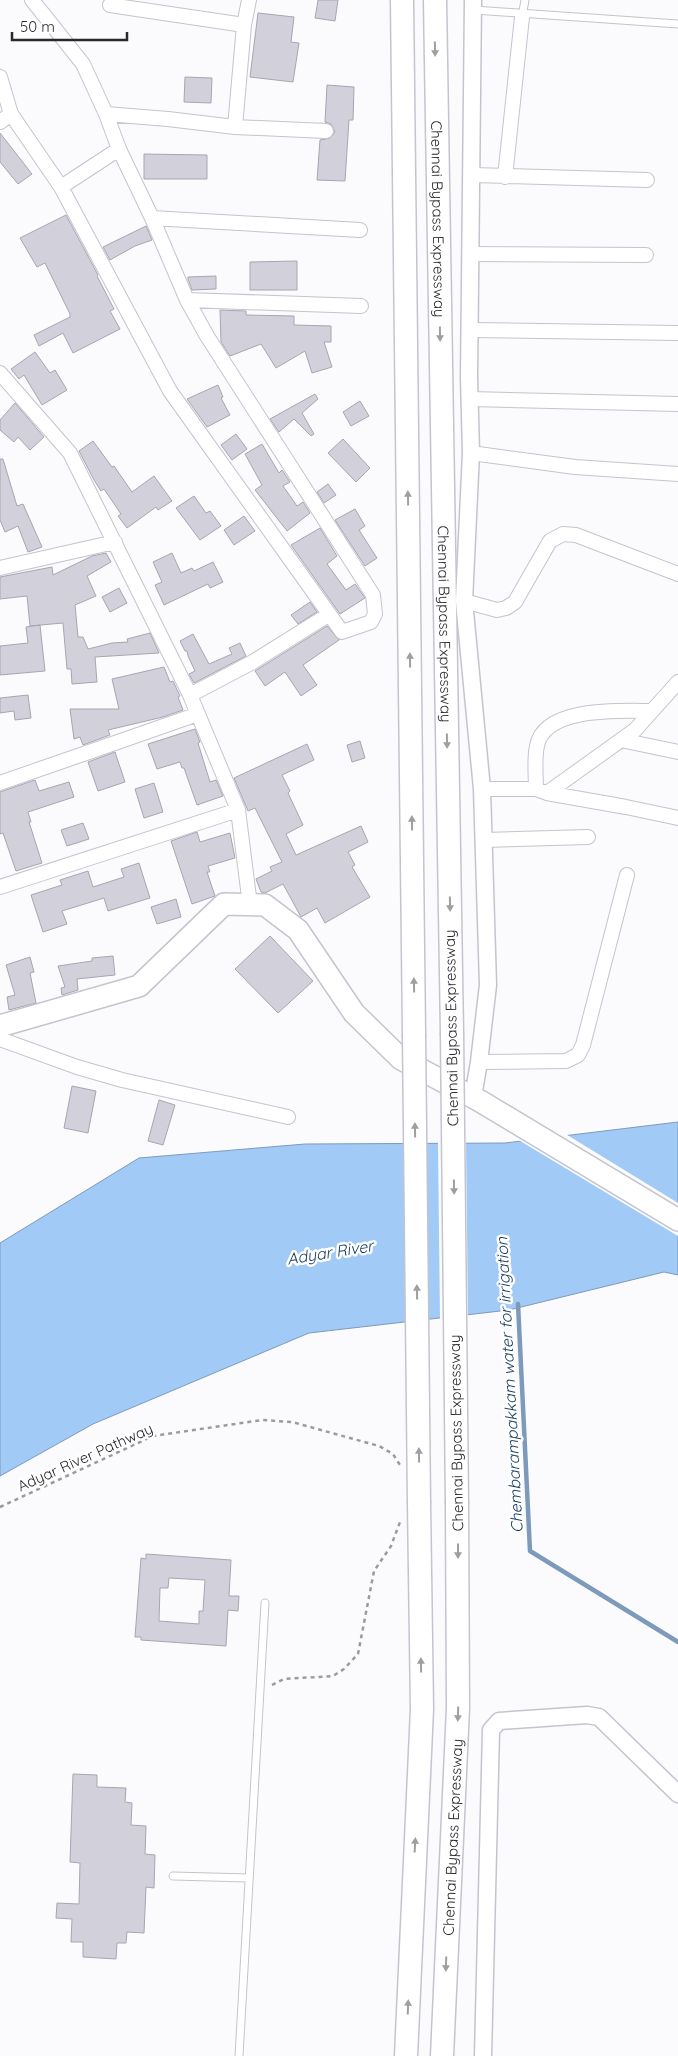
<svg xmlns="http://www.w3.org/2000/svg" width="678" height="2056" viewBox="0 0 678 2056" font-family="Quicksand,sans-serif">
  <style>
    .water { fill: #a1caf6; stroke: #7d9aba }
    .pier { fill: #fbfbfd }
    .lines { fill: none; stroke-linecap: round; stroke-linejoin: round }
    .stream { stroke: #7d9aba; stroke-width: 4.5 }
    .building { fill: #d2d0db; stroke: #a7a6b0; fill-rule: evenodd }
    .service-casing { stroke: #c3c4ce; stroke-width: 9 }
    .minor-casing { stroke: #c3c4ce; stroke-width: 16 }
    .tertiary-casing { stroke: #c3c4ce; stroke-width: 19 }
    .primary-casing { stroke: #c3c4ce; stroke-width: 24 }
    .trunk-casing { stroke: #c3c4ce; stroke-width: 25 }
    .path { stroke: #9b9b9e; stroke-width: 2.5; stroke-dasharray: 4 4; stroke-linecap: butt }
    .service { stroke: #fff; stroke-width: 7 }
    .minor { stroke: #fff; stroke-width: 14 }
    .tertiary { stroke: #fff; stroke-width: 16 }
    .primary { stroke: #fff; stroke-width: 21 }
    .trunk { stroke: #fff; stroke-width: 22 }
    .trunk-bridge-casing { stroke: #c3c4ce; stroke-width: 25; stroke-linecap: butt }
    .trunk-bridge { stroke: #fff; stroke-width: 22 }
    .oneway { fill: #9f9fa0 }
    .labels { text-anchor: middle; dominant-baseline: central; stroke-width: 5; stroke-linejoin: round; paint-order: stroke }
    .street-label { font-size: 15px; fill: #29292d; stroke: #fff }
    .water-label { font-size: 16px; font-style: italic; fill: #14395d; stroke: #fff }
  </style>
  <rect width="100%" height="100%" fill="#fbfbfd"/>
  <path class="water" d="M678 1122V1275L664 1272 509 1310 309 1333 93 1424 0 1476V1243L139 1158 305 1144 505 1143Z"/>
  <path class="pier" d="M564 1133 678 1203V1236L517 1139Z
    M438 1141H466L468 1317 440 1320Z"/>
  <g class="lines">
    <path class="stream" d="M518 1304 530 1551 678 1642"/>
  </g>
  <path class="building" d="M318 0H338L335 21 315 18Z
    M258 13 294 17 291 42 299 43 293 82 250 77Z
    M185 77 212 78 211 103 184 102Z
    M327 85 354 87 353 120H349L345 181 317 180 320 140 330 138 335 132 331 124 325 122Z
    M0 133 32 174 18 184 0 162Z
    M144 154 207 155V179H144Z
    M66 215 98 275 97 276 114 309 110 311 120 329 73 353 63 333 39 346 34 335 70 317V314L45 263 37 267 20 238Z
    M146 226 152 240 135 246 110 260 103 247Z
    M297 261V290H250V262Z
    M216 276V289L192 290 188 279V277Z
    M220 310 246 311V315L294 316V325L331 326V342H324L332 367 312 373 305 351 276 368 261 344 230 356 221 342Z
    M35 352 50 373 55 370 67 390 42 405 24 375 19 379 11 369Z
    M218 385 223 397 221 398 230 415 207 427 187 399Z
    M315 394 318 399 302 413 314 434 311 436 294 419 279 432 270 419Z
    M360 401 369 416 351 426 343 412Z
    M15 403 44 437 30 450 18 437 14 442 0 430V420Z
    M236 434 247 449 232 460 221 445Z
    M343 439 370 468 356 482 328 453Z
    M93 441 112 467 114 466 132 492 154 476 172 501 158 510 156 507 127 528 118 516 121 514 104 489 101 491 94 480 79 451Z
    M262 444 279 473 282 470 290 482 283 486 297 506 303 502 310 513 287 531 255 490 262 485 245 454Z
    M0 459H3L17 506 23 504 42 547 28 552 18 526 5 532 0 520Z
    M328 484 336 495 324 503 317 492Z
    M194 496 206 513 210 511 221 526 200 540 176 508Z
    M355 509 365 526 359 530 377 558 365 566 335 520Z
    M244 516 255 531 234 545 224 530Z
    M320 528 337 556 327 564 346 590 355 584 365 598 340 614 291 545Z
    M106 553 111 562 87 576 96 596 75 605 78 637H83L88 649 112 643 128 642 127 639 150 633 159 653 95 657 97 682 72 684 71 669H67L63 623 30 626 27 596 0 599V577L52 567 53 575 92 556Z
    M172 553 181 573 192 568 194 571 213 562 223 582 210 588 208 584 164 605 155 585 162 582 153 562Z
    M119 588 127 603 110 612 102 597Z
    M310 602 317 612 298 624 291 615Z
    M40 625 45 671 0 675V646L28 643 26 627Z
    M327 626 339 640 303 665 317 685 301 696 285 672 265 686 255 671Z
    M193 634 209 664 232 654 229 648 240 643 246 656 194 683 189 674 195 671 188 656 187 651H185L180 641Z
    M164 667 170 682 173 681 180 696 178 697 183 710 163 717 108 730 110 735 83 745 80 737 74 739 70 709H119L112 679Z
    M28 695 31 718 15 720 14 711 0 713V698Z
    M195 729 200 742 198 743 210 782 216 780 223 796 197 805 184 768H182L180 762 157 769 148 744Z
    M360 741 365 758 352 762 347 745Z
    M307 744 314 760 282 775 290 791 288 793 303 825 286 834 296 855 361 826 368 842 348 852 355 865 352 867 370 897 325 923 317 908 301 917 283 884 265 893 261 892 256 879 272 871 270 867 282 862 255 808 248 811 234 778Z
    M115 752 125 782 98 791 88 762Z
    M35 780 39 791 69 782 74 797 28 812 31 822H29L42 863 16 871 3 833 0 834V792Z
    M154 783 163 812 144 818 135 789Z
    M83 823 89 839 67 846 61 830Z
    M197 832 200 842 230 833 235 858 208 866 210 872H207L215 896 192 904 171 841Z
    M139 863 150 898 108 911 104 898 62 911 67 924 43 932 31 895 62 885 60 880 88 871 93 887 124 877 121 869Z
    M176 899 181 917 157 924 151 907Z
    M270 936 313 981 278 1013 235 969Z
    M113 956 115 975 77 979 78 990 62 995 61 988 65 987 58 966 92 961V958Z
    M30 957 34 972 30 973 36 1003 9 1010 7 997 15 995 6 965Z
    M72 1086 96 1091 88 1133 64 1128Z
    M159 1100 175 1105 163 1145 148 1141Z
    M146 1554 231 1560 229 1596H239L238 1611 228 1610 226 1646 141 1640V1637H135L141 1558 146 1559ZM169 1578 205 1580 203 1611H199V1624L159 1621 160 1588H168Z
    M73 1774 97 1775V1787L126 1788 125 1802 132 1803 131 1825 146 1826 145 1854 155 1855 154 1888 146 1887 144 1933 127 1932 126 1943H117L116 1959 83 1957V1942H71L72 1919 56 1918 57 1903 79 1904 80 1863 70 1862Z"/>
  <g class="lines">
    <defs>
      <path id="service" d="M474 10 678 24
        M522 17 525 0
        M173 1876 249 1878
        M239 2056 265 1603"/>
      <path id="minor" d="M110 5 244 25 249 0
        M0 77 11 114 61 187 170 391 342 632 371 622 375 614 373 595 207 336 187 300 152 218 119 149 106 114 83 64 32 0
        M106 114 168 119 235 127 326 131
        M0 122 11 114
        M235 127 244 25
        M471 175 647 180
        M505 177 522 17
        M61 187 119 149
        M152 218 360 230
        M470 254 646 255
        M187 300 361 306
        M470 330 678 333
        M0 373 70 453 190 695 238 810 250 905
        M470 399 678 404
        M471 453 575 467 678 474
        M0 568 115 542
        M464 601 497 610 506 608 515 602 550 541 563 534 576 535 678 574
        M190 695 251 663 328 615
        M621 740 678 752
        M0 783 198 714
        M482 789H536L547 793 626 807 678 818
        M536 789C536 775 534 759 537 746 544 706 622 711 652 711
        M547 793 635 730 678 682
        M484 840 588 837
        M0 887 238 810
        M0 1039 77 1067 122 1080 288 1117
        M479 1062 566 1061 578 1055 583 1045 627 875"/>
      <path id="tertiary" d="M473 0 469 377 471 453 464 601 482 789 488 985 479 1062 473 1097
        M483 2056 491 1730 499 1721 587 1715 599 1717 678 1794"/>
      <path id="primary" d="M0 1026 139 986 224 904 265 905 298 930 354 1013 401 1059 480 1101 678 1220"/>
      <g id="trunk">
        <path d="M402 0 414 1034"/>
        <path id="s1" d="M435 0 452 1033"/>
        <path d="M406 2056 422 1709 419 1503"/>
        <path id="s2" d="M442 2056 458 1708 457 1503"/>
      </g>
    </defs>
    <use href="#service" class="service-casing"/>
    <use href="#minor" class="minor-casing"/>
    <use href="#tertiary" class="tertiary-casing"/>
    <use href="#primary" class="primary-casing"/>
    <use href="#trunk" class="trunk-casing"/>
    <path class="path" d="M0 1507 153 1436 262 1420 292 1422 379 1446 393 1454 400 1465
      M272 1685 284 1679 333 1676 344 1669 358 1654 374 1571 391 1546 400 1522"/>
    <use href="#service" class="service"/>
    <use href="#minor" class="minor"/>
    <use href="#tertiary" class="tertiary"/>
    <use href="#primary" class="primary"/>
    <use href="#trunk" class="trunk"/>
    <defs>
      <path id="trunk-bridge" d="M452 1033 457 1503
        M414 1034 419 1503"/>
    </defs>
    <use href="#trunk-bridge" class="trunk-bridge-casing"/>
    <use href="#trunk-bridge" class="trunk-bridge"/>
  </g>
  <defs><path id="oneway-solid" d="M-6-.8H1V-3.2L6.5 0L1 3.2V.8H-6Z" transform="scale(1.25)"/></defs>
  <g class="oneway">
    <use href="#oneway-solid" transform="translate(435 49) rotate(89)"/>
    <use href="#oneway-solid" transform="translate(440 334) rotate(89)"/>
    <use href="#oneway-solid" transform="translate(408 498) rotate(-91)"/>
    <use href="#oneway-solid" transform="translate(410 660) rotate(-91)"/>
    <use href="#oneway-solid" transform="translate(447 741) rotate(89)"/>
    <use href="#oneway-solid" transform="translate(412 823) rotate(-91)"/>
    <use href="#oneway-solid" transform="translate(450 904) rotate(89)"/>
    <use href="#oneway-solid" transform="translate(414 985) rotate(-91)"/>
    <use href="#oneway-solid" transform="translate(415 1130) rotate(-91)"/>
    <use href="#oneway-solid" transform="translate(454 1187) rotate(89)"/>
    <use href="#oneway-solid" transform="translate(417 1292) rotate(-91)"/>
    <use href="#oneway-solid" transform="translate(419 1455) rotate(-91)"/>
    <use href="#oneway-solid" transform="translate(458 1551) rotate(90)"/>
    <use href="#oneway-solid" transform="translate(421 1665) rotate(-91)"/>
    <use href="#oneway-solid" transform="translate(458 1714) rotate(92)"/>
    <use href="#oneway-solid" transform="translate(415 1845) rotate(-87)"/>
    <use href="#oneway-solid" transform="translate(446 1964) rotate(92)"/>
    <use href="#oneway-solid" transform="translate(408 2007) rotate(-88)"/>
  </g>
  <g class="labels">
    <g class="street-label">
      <text stroke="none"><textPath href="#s1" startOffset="219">Chennai Bypass Expressway</textPath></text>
      <text stroke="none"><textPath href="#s1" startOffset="624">Chennai Bypass Expressway</textPath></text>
      <text transform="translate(451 1028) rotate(-91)">Chennai Bypass Expressway</text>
      <text transform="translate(456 1433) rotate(-91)">Chennai Bypass Expressway</text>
      <text transform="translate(85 1457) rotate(-24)">Adyar River Pathway</text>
      <text stroke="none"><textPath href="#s2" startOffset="219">Chennai Bypass Expressway</textPath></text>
    </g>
    <g class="water-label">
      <text transform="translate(330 1252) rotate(-9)">Adyar River</text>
      <text transform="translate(509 1385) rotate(-93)">Chembarampakkam water for irrigation</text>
    </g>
  </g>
  <path d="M12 32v8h115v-8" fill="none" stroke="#29292d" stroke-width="2.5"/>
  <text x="20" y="32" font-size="15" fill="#29292d" stroke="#ffffff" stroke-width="4" paint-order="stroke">50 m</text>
</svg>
